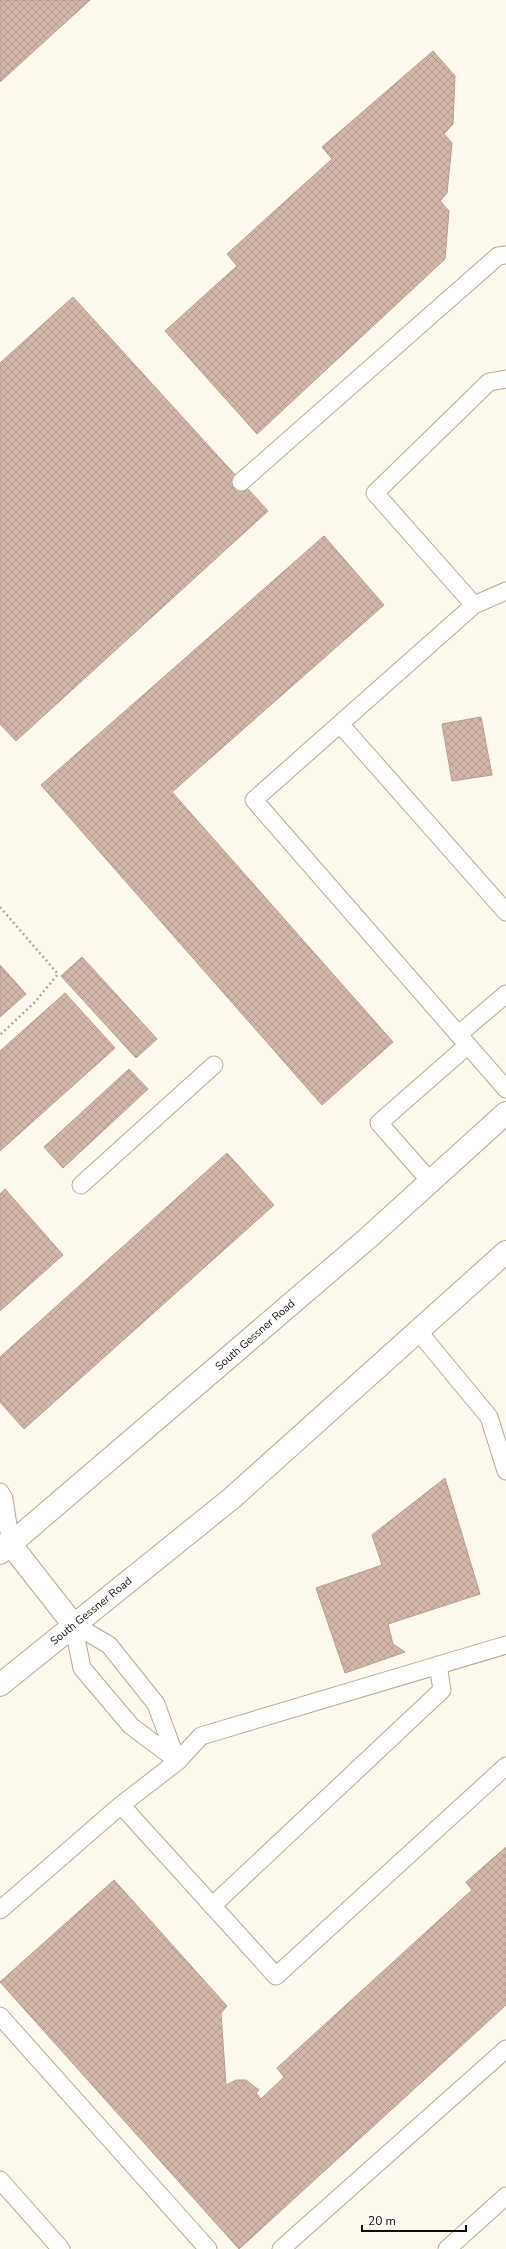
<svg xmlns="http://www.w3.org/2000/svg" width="506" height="2249" viewBox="0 0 506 2249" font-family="'Nunito Sans',sans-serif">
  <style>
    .building { fill: url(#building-cross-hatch); stroke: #b79c91 }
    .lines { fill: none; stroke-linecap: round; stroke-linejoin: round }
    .service-casing { stroke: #b4aa92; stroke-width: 19 }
    .secondary-casing { stroke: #b4aa92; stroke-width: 24 }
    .path { stroke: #b0aba2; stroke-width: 2.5; stroke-dasharray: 2 3; stroke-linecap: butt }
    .service { stroke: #fff; stroke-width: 17 }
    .secondary { stroke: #fff; stroke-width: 22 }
    .labels { text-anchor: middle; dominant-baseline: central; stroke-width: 3; stroke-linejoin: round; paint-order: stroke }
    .street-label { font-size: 11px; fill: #100c05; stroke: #fff }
  </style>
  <defs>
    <pattern id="building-cross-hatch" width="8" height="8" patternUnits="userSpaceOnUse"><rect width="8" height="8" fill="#d3b7ab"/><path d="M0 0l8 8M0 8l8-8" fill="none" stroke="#b49c92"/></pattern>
  </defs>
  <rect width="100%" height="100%" fill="#fef9ef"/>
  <path class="building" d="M0 0H90L0 82Z
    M433 51 455 76 453 124 444 134 452 143 447 193 440 201 449 211 445 259 257 434 165 331 237 266 227 254 332 159 322 147Z
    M73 297 268 511 16 741 0 724V363Z
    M324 536 384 605 172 792 393 1042 322 1105 41 785Z
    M481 717 492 775 452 781 442 724Z
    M82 957 157 1039 136 1058 61 976Z
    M0 965 26 994 0 1017Z
    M65 993 115 1048 0 1151V1051Z
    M129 1069 148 1089 63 1168 44 1147Z
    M227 1153 274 1205 24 1429 0 1402V1357Z
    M5 1189 63 1255 0 1311V1194Z
    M445 1478 480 1594 388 1624 393 1644 405 1652 345 1673 316 1588 382 1565 372 1535Z
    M506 1847V2005L239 2249 0 1982 114 1880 227 2006 221 2013 226 2085 236 2080H246L259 2090 256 2093 261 2099 284 2077 277 2068 472 1890 466 1882Z"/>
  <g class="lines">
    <defs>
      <path id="service" d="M241 482 498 256 506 255
        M506 591 474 605 254 800 506 1089
        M474 605 375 493 489 382 506 379
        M340 724 506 912
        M459 1034 506 994
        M430 1181 379 1123 468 1045
        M81 1185 214 1065
        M418 1331 489 1417 506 1471
        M0 1492 4 1499 11 1545 2 1543
        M73 1624 82 1668 131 1726 178 1761
        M73 1624 109 1645 156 1704 177 1761
        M121 1805 276 1976 506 1766
        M212 1906 442 1690 438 1665
        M0 1910 121 1805 178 1761 201 1736 506 1645
        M0 2016 208 2249
        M0 2180 61 2249
        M281 2249 506 2049
        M447 2249 506 2196"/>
      <path id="secondary" d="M11 1545 73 1624
        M0 1553 368 1238 506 1113
        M0 1685 232 1498 506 1252"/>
    </defs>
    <use href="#service" class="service-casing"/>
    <use href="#secondary" class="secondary-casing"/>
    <path class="path" d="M0 907 58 974 35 1002 0 1035"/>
    <use href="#service" class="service"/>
    <use href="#secondary" class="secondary"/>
  </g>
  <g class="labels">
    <g class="street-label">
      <text transform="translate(255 1335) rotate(-41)">South Gessner Road</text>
      <text transform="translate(91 1611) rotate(-39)">South Gessner Road</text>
    </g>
  </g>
  <path d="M362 2225v6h104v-6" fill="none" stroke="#100c05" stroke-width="2"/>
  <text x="368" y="2225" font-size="12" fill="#100c05" stroke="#ffffff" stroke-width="3" paint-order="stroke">20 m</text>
</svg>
